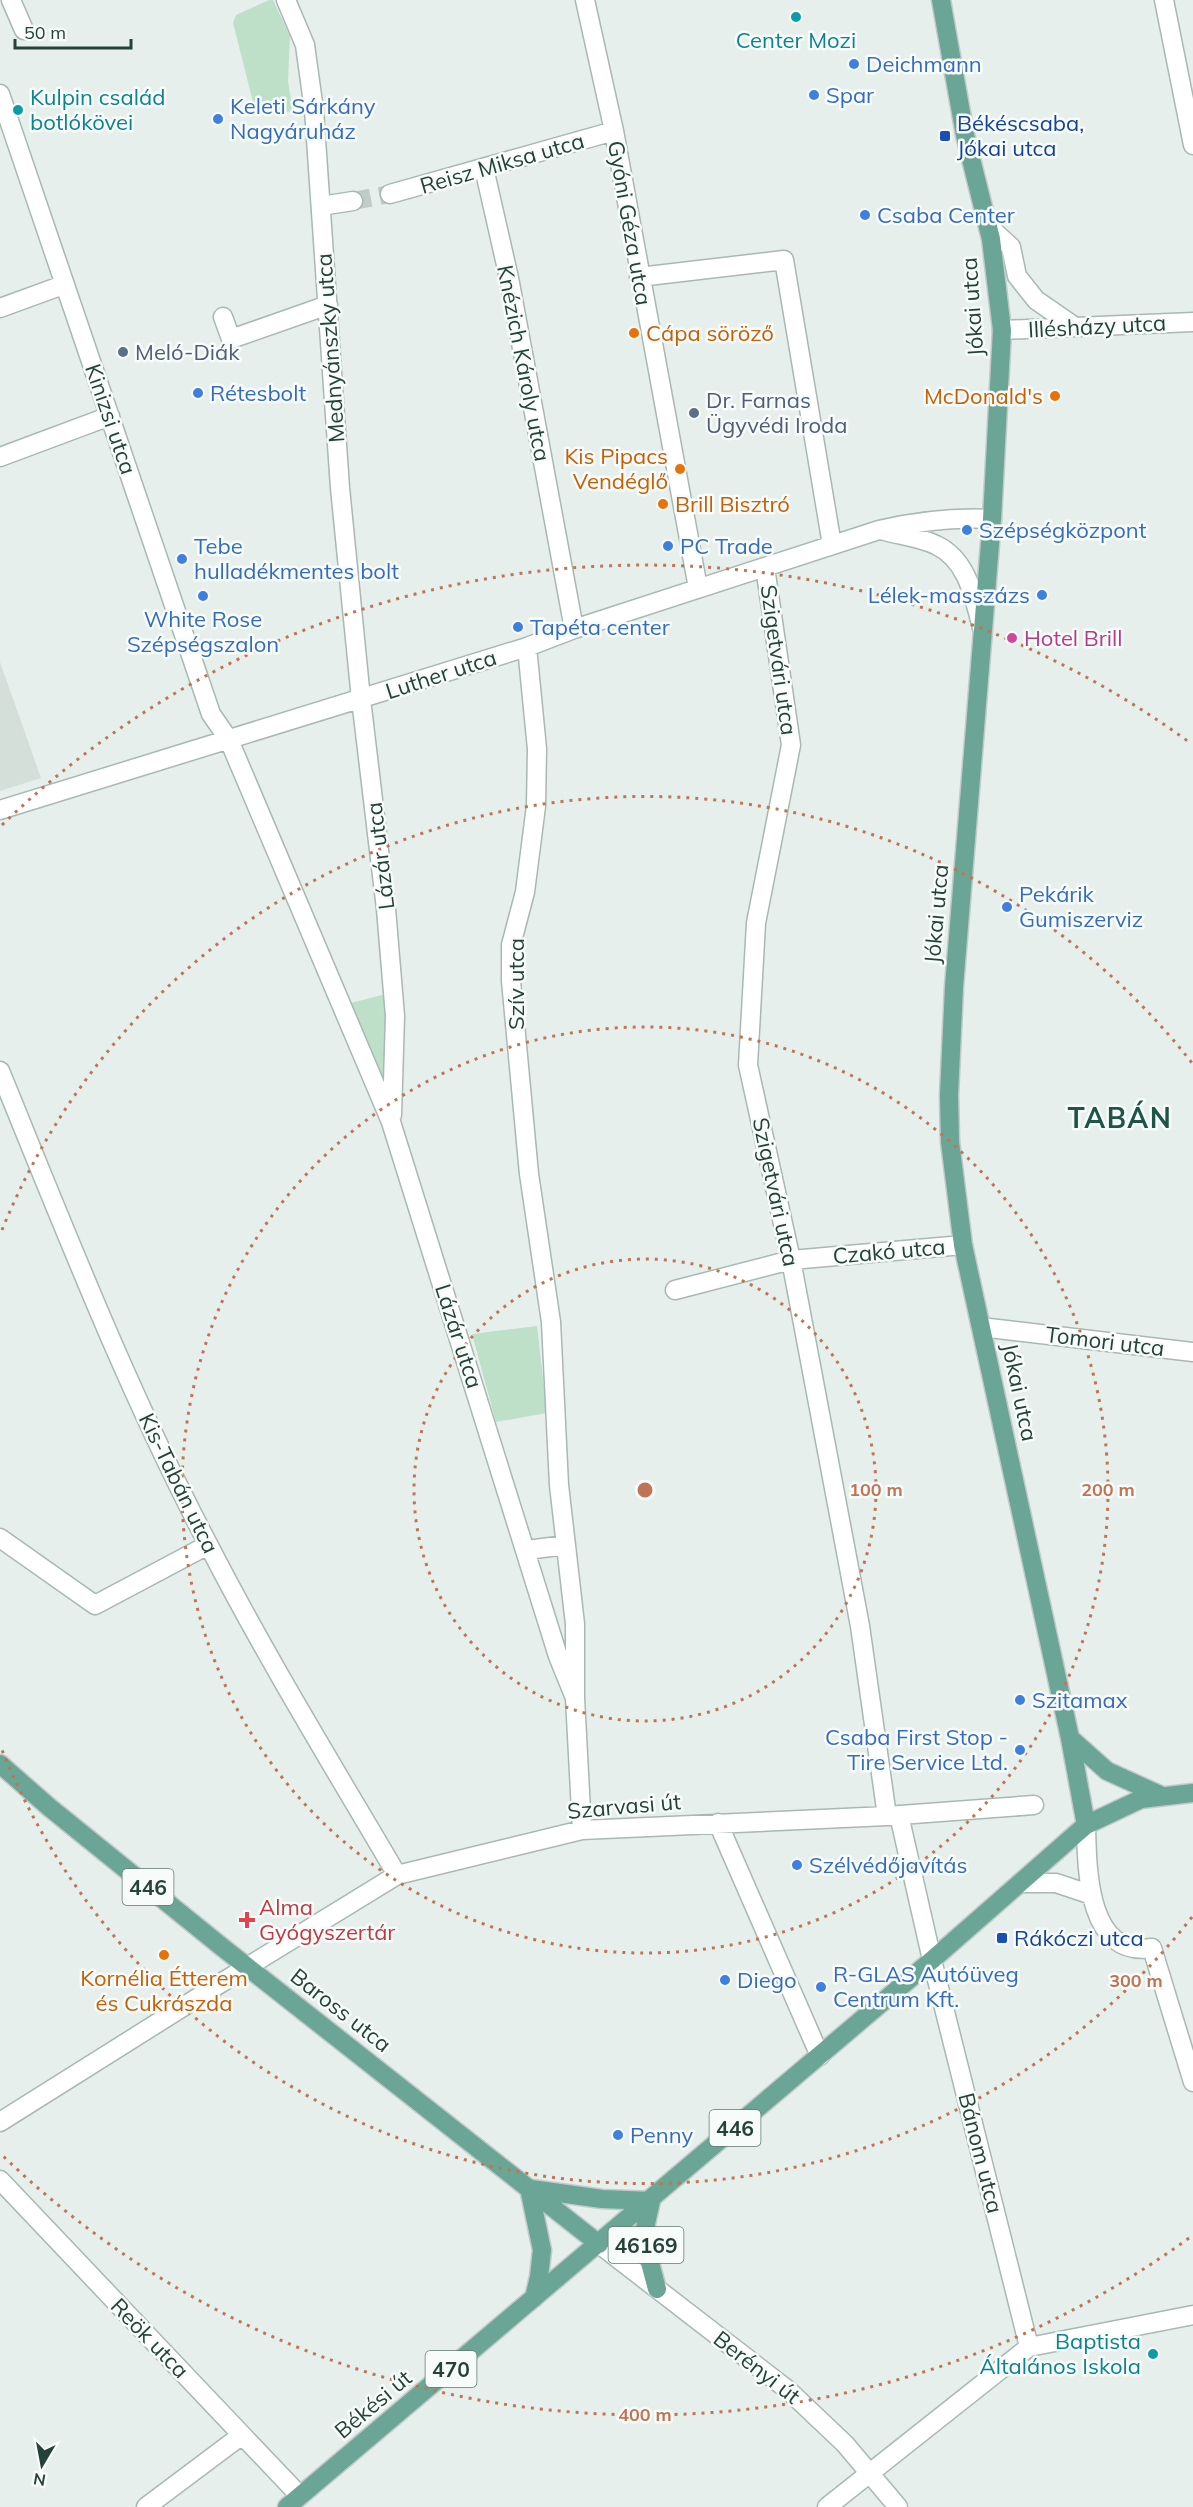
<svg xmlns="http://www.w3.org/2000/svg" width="1193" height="2507" viewBox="0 0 1193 2507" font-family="Mulish,sans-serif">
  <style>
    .built { fill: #d4dfda }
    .green { fill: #bfe0c8 }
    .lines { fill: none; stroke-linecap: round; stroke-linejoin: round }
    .minor-tunnel { stroke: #bfccc8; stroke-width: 18; stroke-dasharray: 18 9; stroke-linecap: butt }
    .minor-casing { stroke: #a8b8b2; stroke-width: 21 }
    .major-casing { stroke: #c2cac8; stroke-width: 21 }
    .minor { stroke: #fff; stroke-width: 18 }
    .major { stroke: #6aa596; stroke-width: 18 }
    .ring { fill: none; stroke: #c07456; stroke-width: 3; stroke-dasharray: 3 6 }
    .culture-dot { fill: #0f9aa8; stroke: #f7fbf9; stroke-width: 2 }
    .shop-dot { fill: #3f7fe0; stroke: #f7fbf9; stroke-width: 2 }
    .transit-dot { fill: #1a4fb4; stroke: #f7fbf9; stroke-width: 2 }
    .food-dot { fill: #e8710a; stroke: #f7fbf9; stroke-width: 2 }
    .service-dot { fill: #5c6f8a; stroke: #f7fbf9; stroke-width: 2 }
    .hotel-dot { fill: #d1479c; stroke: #f7fbf9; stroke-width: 2 }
    .health-dot { fill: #e0444e; stroke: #f7fbf9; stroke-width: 2 }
    .labels { text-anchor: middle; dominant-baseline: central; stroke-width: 5; stroke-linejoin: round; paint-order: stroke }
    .shield { fill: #f7fbf9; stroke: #637a73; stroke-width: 1.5 }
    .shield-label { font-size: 21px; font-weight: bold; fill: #24423a }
    .culture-label { font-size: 22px; fill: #0d838f; stroke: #f7fbf9 }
    .shop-label { font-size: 22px; fill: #366cbe; stroke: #f7fbf9; text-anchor: start }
    .transit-label { font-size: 22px; fill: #164399; stroke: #f7fbf9; text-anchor: start }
    .street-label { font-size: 22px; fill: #24423a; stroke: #f7fbf9 }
    .food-label { font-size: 22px; fill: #c56008; stroke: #f7fbf9; text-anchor: start }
    .service-label { font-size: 22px; fill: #4e5e75; stroke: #f7fbf9; text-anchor: start }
    .hotel-label { font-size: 22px; fill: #b23c85; stroke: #f7fbf9; text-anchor: start }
    .health-label { font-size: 22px; fill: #be3a42; stroke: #f7fbf9; text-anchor: start }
    .district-label { font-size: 28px; font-weight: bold; letter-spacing: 1.5px; fill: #1f5548; stroke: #f7fbf9 }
    .centre { fill: #c07456; stroke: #f7fbf9; stroke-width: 3 }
    .ring-label { font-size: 18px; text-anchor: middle; font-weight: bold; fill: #c07456; stroke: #f7fbf9; stroke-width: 5; stroke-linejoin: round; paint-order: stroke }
  </style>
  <rect width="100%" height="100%" fill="#e6efeb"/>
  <path class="built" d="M0 662 41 778 0 791Z"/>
  <path class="green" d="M269 0H273L290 36 288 81 293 112 255 110 233 23 236 15Z
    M386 994 388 1084 380 1088 347 1004Z
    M537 1326 547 1413 496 1422 472 1334Z"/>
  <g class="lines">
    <path class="minor-tunnel" d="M353 201 390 194"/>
    <defs>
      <path id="minor" d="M11 0 24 30
        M286 0 305 45 314 110 340 488 361 699 386 909 395 1016 392 1115
        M585 0 614 131 698 588
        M1164 0 1193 145
        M0 94 211 714 229 740 391 1122 558 1656 575 1698
        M484 168 509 278 574 629
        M390 194 614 131
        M321 206 353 201
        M988 226 1011 247 1017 276 1036 300 1075 327
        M639 277 784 260 832 545
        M0 308 63 285
        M223 317 231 339 328 305
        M1002 330 1193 322
        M0 457 110 416
        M881 530C898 535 920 537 936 545 968 560 974 598 982 628
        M765 567 791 745 756 923 748 1065 791 1260 860 1626 887 1816
        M527 647 537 749 536 806 525 892 511 945V981L529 1174 551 1322 559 1485 575 1624V1698L582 1830
        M0 810 527 647 574 629 879 530C918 521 953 517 992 519
        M0 1071C65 1230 128 1392 208 1544 266 1657 333 1766 397 1875
        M675 1290 791 1260 963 1245
        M981 1327 1193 1352
        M0 1538 95 1605 208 1545
        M527 1550 566 1545
        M899 1815 932 1960 1029 2347
        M718 1823 820 2056
        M1086 1825C1087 1869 1087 1958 1152 1948L1193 2082
        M1020 1883H1056L1092 1895
        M0 2122 221 1983 397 1875 582 1830 887 1816 1034 1805
        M0 2180 300 2496
        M599 2244 788 2390 845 2444 898 2507
        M146 2507 242 2435
        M827 2507 1029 2347 1193 2315"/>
      <path id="major" d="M941 0 965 135 991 239 1002 330 992 519 954 987 949 1095 950 1142 963 1245 1070 1738 1086 1825
        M1070 1738 1107 1771 1160 1795
        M0 1764 49 1807 222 1947 599 2244
        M529 2188 542 2250 539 2277 534 2298
        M531 2189 602 2199 651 2201
        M651 2201 645 2228V2244L657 2289
        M287 2507 932 1960 1086 1825 1141 1799 1193 1793"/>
    </defs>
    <use href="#minor" class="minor-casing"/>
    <use href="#major" class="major-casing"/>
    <use href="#minor" class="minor"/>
    <use href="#major" class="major"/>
  </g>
  <g class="ring">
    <circle cx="645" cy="1490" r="231"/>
    <circle cx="645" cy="1490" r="463"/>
    <path d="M1192 1917A694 694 0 0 1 2 1750M2 1230A694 694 0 0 1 1192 1063"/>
    <path d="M1189 2238A925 925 0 0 1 2 2155M2 825A925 925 0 0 1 1189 742"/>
  </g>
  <g class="culture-dot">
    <circle cx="796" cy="17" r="6"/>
    <circle cx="18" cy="110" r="6"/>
    <circle cx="1153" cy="2354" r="6"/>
  </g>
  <g class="shop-dot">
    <circle cx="854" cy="64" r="6"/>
    <circle cx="814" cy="95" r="6"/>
    <circle cx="218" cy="119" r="6"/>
    <circle cx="865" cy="215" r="6"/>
    <circle cx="198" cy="393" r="6"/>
    <circle cx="967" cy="530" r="6"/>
    <circle cx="668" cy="546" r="6"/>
    <circle cx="182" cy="559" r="6"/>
    <circle cx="1042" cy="595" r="6"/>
    <circle cx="203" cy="596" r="6"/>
    <circle cx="518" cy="627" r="6"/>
    <circle cx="1007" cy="907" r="6"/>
    <circle cx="1020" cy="1700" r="6"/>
    <circle cx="1020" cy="1750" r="6"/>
    <circle cx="797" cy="1865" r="6"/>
    <circle cx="725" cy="1980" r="6"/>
    <circle cx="821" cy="1987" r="6"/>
    <circle cx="618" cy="2135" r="6"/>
  </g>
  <g class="transit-dot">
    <rect x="939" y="130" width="12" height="12" rx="3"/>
    <rect x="996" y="1932" width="12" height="12" rx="3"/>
  </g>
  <g class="food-dot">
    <circle cx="634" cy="333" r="6"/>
    <circle cx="1055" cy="396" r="6"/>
    <circle cx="680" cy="469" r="6"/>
    <circle cx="663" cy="504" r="6"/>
    <circle cx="164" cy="1955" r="6"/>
  </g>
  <g class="service-dot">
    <circle cx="123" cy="352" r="6"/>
    <circle cx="694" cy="413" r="6"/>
  </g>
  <circle class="hotel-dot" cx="1012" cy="638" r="6"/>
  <path class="health-dot" d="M244 1911h6v6h6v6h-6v6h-6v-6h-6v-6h6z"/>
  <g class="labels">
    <g class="shield">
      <rect x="122.5" y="1869" width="51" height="36" rx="4.5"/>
      <rect x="709.5" y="2110" width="51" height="36" rx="4.5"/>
      <rect x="608.5" y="2227" width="75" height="36" rx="4.5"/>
      <rect x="425.5" y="2351" width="51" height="36" rx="4.5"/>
    </g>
    <g class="shield-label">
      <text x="148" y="1887">446</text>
      <text x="735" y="2128">446</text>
      <text x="646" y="2245">46169</text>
      <text x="451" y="2369">470</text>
    </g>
    <g class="culture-label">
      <text x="796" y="40">Center Mozi</text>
      <text x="30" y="97" text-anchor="start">Kulpin család<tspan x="30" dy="25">botlókövei</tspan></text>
      <text x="1141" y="2341" text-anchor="end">Baptista<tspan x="1141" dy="25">Általános Iskola</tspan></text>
    </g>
    <g class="shop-label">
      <text x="866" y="64">Deichmann</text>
      <text x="826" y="95">Spar</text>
      <text x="230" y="106">Keleti Sárkány<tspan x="230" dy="25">Nagyáruház</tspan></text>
      <text x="877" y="215">Csaba Center</text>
      <text x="210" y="393">Rétesbolt</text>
      <text x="979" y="530">Szépségközpont</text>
      <text x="194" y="546">Tebe<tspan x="194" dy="25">hulladékmentes bolt</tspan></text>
      <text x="680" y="546">PC Trade</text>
      <text x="1030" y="595" text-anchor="end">Lélek-masszázs</text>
      <text x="203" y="619" text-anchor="middle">White Rose<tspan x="203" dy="25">Szépségszalon</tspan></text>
      <text x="530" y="627">Tapéta center</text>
      <text x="1019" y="894">Pekárik<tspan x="1019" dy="25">Gumiszerviz</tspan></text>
      <text x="1032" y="1700">Szitamax</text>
      <text x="1008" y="1737" text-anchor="end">Csaba First Stop -<tspan x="1008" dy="25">Tire Service Ltd.</tspan></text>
      <text x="809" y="1865">Szélvédőjavítás</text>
      <text x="833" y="1974">R-GLAS Autóüveg<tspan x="833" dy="25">Centrum Kft.</tspan></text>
      <text x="737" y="1980">Diego</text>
      <text x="630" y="2135">Penny</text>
    </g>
    <g class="transit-label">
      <text x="957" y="123">Békéscsaba,<tspan x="957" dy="25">Jókai utca</tspan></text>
      <text x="1014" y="1938">Rákóczi utca</text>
    </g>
    <g class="street-label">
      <text transform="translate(502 163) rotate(-16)">Reisz Miksa utca</text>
      <text transform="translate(630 223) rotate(80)">Gyóni Géza utca</text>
      <text transform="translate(972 307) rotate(-94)">Jókai utca</text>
      <text transform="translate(1097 326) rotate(-3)">Illésházy utca</text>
      <text transform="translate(330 348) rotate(-94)">Mednyánszky utca</text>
      <text transform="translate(524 363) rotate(79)">Knézich Károly utca</text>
      <text transform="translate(111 419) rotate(71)">Kinizsi utca</text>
      <text transform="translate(779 660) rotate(82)">Szigetvári utca</text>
      <text transform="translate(441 674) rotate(-18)">Luther utca</text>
      <text transform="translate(380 856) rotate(-97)">Lázár utca</text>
      <text transform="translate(936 914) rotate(-85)">Jókai utca</text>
      <text transform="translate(516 984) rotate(-90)">Szív utca</text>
      <text transform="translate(776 1192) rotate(78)">Szigetvári utca</text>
      <text transform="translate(889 1251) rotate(-5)">Czakó utca</text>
      <text transform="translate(459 1336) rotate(72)">Lázár utca</text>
      <text transform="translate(1105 1341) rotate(7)">Tomori utca</text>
      <text transform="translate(1020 1392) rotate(78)">Jókai utca</text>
      <text transform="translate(179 1483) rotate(64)">Kis-Tabán utca</text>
      <text transform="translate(624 1806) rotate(-5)">Szarvasi út</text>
      <text transform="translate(341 2010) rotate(38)">Baross utca</text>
      <text transform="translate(981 2153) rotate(76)">Bánom utca</text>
      <text transform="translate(150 2338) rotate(46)">Reök utca</text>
      <text transform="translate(757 2367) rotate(38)">Berényi út</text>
      <text transform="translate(373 2404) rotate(-40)">Békési út</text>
    </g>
    <g class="food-label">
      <text x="646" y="333">Cápa söröző</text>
      <text x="1043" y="396" text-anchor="end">McDonald's</text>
      <text x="668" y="456" text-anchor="end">Kis Pipacs<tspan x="668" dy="25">Vendéglő</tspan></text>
      <text x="675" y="504">Brill Bisztró</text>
      <text x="164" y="1978" text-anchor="middle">Kornélia Étterem<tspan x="164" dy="25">és Cukrászda</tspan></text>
    </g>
    <g class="service-label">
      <text x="135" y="352">Meló-Diák</text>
      <text x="706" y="400">Dr. Farnas<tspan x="706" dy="25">Ügyvédi Iroda</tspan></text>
    </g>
    <g class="hotel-label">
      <text x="1024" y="638">Hotel Brill</text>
    </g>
    <g class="health-label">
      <text x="259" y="1907">Alma<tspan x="259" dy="25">Gyógyszertár</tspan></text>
    </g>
    <g class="district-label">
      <text x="1120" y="1117">TABÁN</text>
    </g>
  </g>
  <circle cx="645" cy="1490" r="9" class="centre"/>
  <g class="ring-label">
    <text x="876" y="1496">100 m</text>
    <text x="1108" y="1496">200 m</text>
    <text x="1136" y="1987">300 m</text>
    <text x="645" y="2421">400 m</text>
  </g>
  <g transform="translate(42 2465) rotate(190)" stroke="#f7fbf9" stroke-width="4.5" paint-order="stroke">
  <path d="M0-4.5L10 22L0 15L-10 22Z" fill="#24423a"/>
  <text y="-9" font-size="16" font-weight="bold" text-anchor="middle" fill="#24423a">N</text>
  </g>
  <path d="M15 39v9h116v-9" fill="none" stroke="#24423a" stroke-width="3"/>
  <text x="24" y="39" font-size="18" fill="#24423a" stroke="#f7fbf9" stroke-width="4.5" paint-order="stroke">50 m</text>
</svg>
